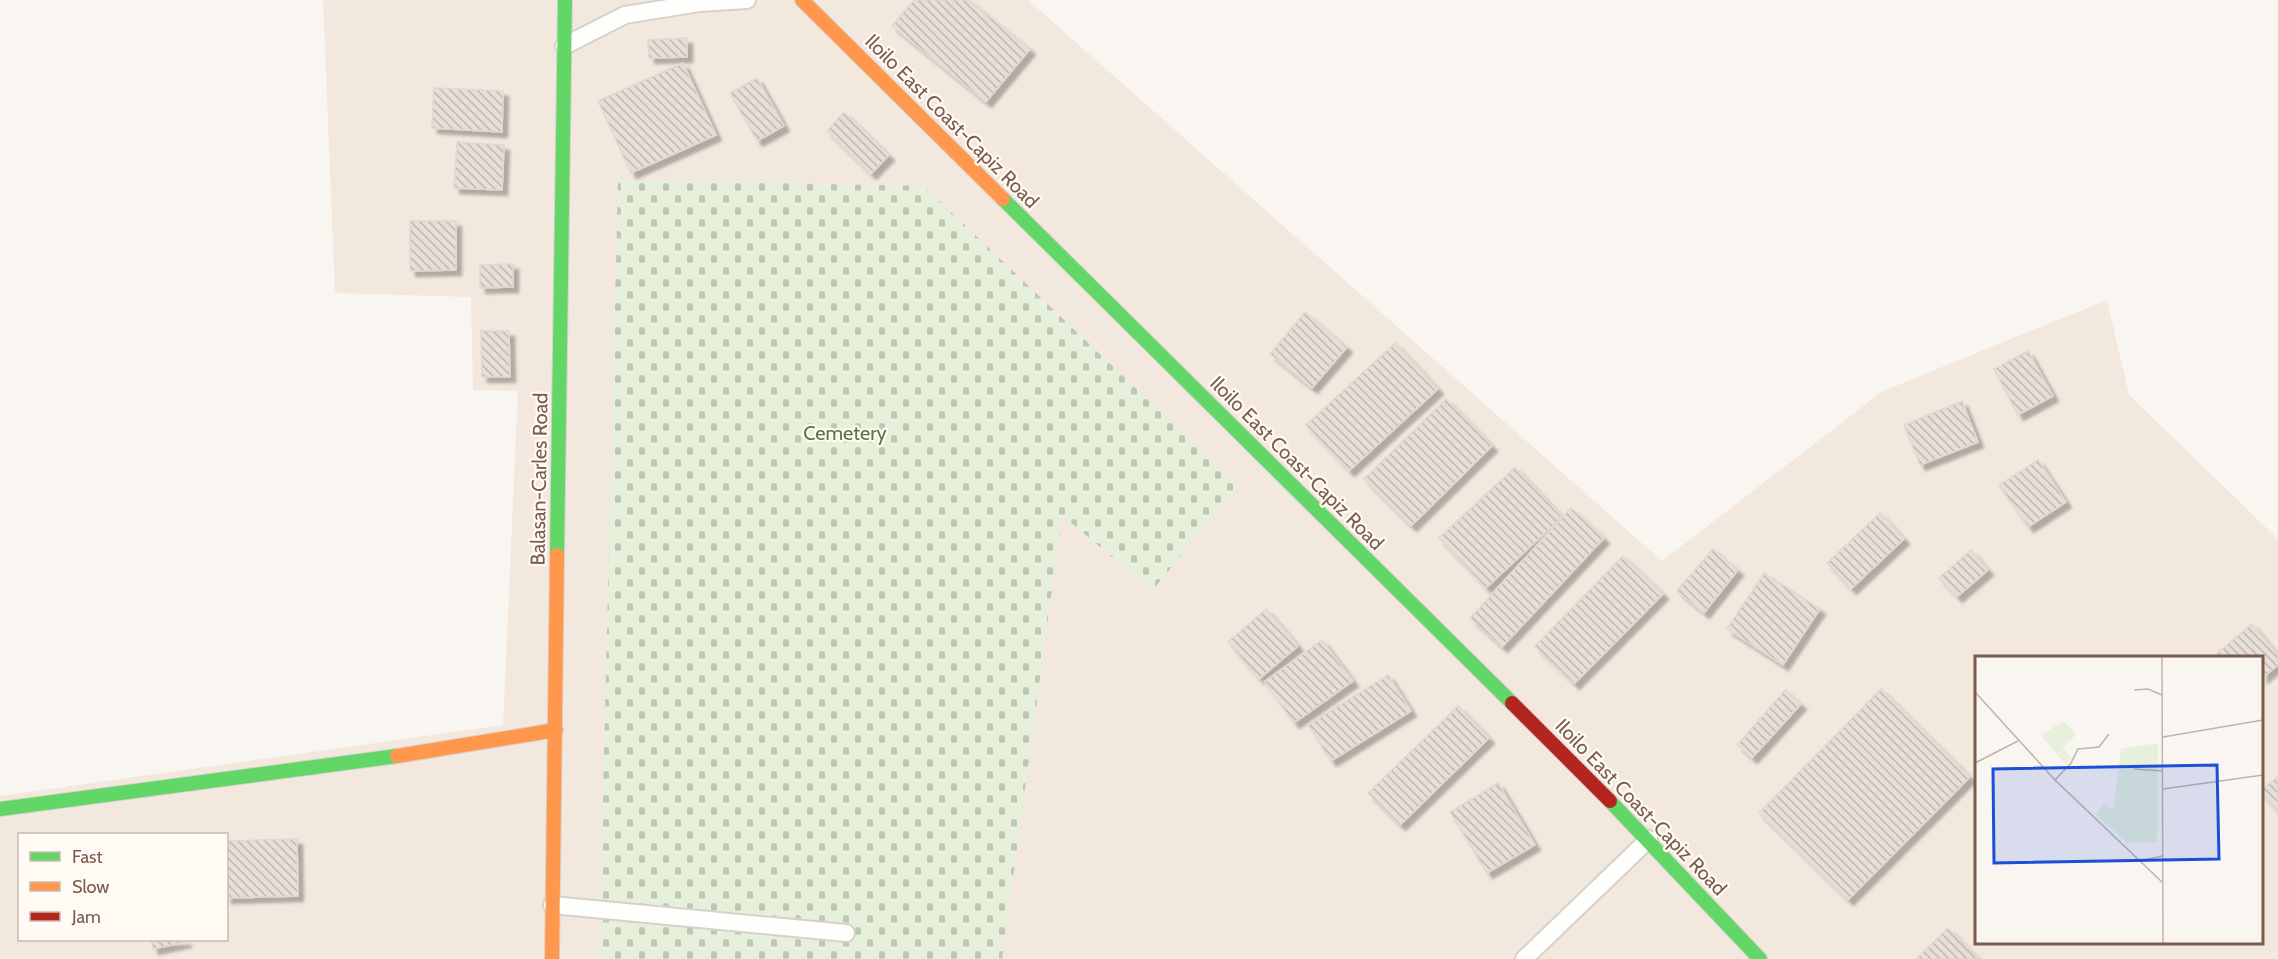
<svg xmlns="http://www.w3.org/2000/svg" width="2278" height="959" viewBox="0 0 2278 959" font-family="Cabin,sans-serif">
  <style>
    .residential { fill: #f2e8de; fill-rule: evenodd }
    .cemetery { fill: url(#cemetery-stones) }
    .building { fill: url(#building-back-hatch); stroke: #e2d8d2; stroke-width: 1.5; filter: url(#shadow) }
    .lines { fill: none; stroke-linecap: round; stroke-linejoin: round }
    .lane-casing { stroke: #d7d1cb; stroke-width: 20 }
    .fast-casing { stroke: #d9d2cb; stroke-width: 16 }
    .slow-casing { stroke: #d9d2cb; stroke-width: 16 }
    .jam-casing { stroke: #d9d2cb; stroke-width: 16 }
    .lane { stroke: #fefefd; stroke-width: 16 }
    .fast { stroke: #63d668; stroke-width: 14 }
    .slow { stroke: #ff974d; stroke-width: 14 }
    .jam { stroke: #b3261e; stroke-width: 14 }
    .labels { text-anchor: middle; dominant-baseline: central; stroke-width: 4.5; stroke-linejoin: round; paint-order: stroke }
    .street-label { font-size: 20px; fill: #7a5c4d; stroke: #fffaf3 }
    .park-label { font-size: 20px; fill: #537a41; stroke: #fffaf3 }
    .inset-road { fill: none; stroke: #c2b3aa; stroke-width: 1.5 }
    .view { fill: #1d4ed8; fill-opacity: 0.15; stroke: #1d4ed8; stroke-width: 3 }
    .inset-edge { fill: none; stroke: #7a5c4d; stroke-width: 3 }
  </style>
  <defs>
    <pattern id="cemetery-stones" width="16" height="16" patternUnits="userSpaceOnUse" patternTransform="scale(1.5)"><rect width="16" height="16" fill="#e7f0db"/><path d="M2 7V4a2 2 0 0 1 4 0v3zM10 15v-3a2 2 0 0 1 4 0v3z" fill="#c0c6b4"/></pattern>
    <pattern id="building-back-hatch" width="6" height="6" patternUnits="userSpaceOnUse" patternTransform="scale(1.5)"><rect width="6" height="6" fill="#e6ded7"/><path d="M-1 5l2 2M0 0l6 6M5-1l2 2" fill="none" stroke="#bfb7b1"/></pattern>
    <filter id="shadow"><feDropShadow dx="5.5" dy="5.5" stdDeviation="1.5" flood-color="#0004"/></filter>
  </defs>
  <rect width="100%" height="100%" fill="#f9f5f0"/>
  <path class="residential" d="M323 0H1028L1662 561 1883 391 2107 300 2129 395 2278 539V959H0V796L503 725 518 391 473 390 471 297 335 293ZM1976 658H2262V942H1976ZM20 834H226V940H20Z"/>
  <path class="cemetery" d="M618 180 924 186 1238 486 1152 591 1062 515 1002 959H599Z"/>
  <path class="building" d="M914 0H969L1030 49 986 102 892 26Z
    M687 38V57L649 58 648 40Z
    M683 63 716 135 631 173 598 101Z
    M757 78 784 126 757 141 730 93Z
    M434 88 503 91 502 132 432 128Z
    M844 112 889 155 871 174 827 131Z
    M457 142 504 145 502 190 454 188Z
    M410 221H456V270L410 271Z
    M513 264V287L480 288V265Z
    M1305 312 1347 347 1312 388 1270 354Z
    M481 331H509L510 377H482Z
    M1395 343 1438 389 1349 471 1306 425Z
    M2028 351 2053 396 2018 415 1994 369Z
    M1446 399 1492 446 1411 526 1364 479Z
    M1962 401 1978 442 1920 465 1904 425Z
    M2038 460 2066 502 2028 527 1999 485Z
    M1515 467 1562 517 1486 588 1439 538Z
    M1571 508 1604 538 1502 647 1470 618Z
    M1880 513 1904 539 1851 589 1827 563Z
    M1713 549 1738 570 1704 613 1677 591Z
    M1971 550 1988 570 1957 597 1939 578Z
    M1623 556 1663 594 1574 684 1535 646Z
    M1764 573 1820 609 1783 665 1727 629Z
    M1266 609 1298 646 1259 679 1228 642Z
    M2252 624 2278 655V665L2262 678V658H2211Z
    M1322 640 1353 681 1294 723 1264 682Z
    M1388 675 1411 711 1331 761 1308 725Z
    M1881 689 1970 777 1848 900 1759 813Z
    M1785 690 1801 704 1752 758 1737 745Z
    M1458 706 1489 738 1400 825 1368 793Z
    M2278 776V812L2262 794V790Z
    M1498 783 1535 845 1487 873 1450 812Z
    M297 839 298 896 226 898V841Z
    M1948 928 1978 959H1916Z
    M151 940H186V942L153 949Z"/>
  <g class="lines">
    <defs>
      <path id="lane" d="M564 46 625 15 699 3 747 0
        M552 905 846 933
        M1524 959 1649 839"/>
      <path id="fast" d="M1003 199 1512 703
        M557 555 565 0
        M1610 801 1760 959
        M0 809 397 756"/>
      <path id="slow" d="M802 0 1003 199
        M397 756 556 730
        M552 959 557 555"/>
      <path id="jam" d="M1512 703 1610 801"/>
    </defs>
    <use href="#lane" class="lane-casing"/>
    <use href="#fast" class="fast-casing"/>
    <use href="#slow" class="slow-casing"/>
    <use href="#jam" class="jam-casing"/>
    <use href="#lane" class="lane"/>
    <use href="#fast" class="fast"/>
    <use href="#slow" class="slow"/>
    <use href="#jam" class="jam"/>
  </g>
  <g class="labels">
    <g class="street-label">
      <text transform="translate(952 121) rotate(45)">Iloilo East Coast-Capiz Road</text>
      <text transform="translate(1297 463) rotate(45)">Iloilo East Coast-Capiz Road</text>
      <text transform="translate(539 479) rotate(-89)">Balasan-Carles Road</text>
      <text transform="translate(1641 807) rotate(46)">Iloilo East Coast-Capiz Road</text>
    </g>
    <g class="park-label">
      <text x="845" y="433">Cemetery</text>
    </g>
  </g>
  <g transform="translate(1975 656)">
    <rect width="288" height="288" fill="#f9f5f0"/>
    <path d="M89 65 101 79 87 91 97 103 90 108 66 79ZM183 87 182 187H152L121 158 129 147 138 154 146 93Z" fill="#e7f0db"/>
    <path class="inset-road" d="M187 1 188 287M159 34 173 33 187 39M0 36 80 124 188 227M188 81 288 64M0 107 43 85M159 113 188 115M80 124 96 107 103 93 124 91 134 78M188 133 288 119M166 205 187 200"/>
    <path class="view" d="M242 109 244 203 19 207 18 113Z"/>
    <rect width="288" height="288" class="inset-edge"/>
  </g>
  <rect x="18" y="833" width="210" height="108" fill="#fffaf3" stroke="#cabbb1" stroke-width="1.5"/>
  <rect x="30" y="852" width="30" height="9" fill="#63d668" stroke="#cabbb1" stroke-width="1.5"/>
  <text x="72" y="863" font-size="18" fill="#7a5c4d">Fast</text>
  <rect x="30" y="882" width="30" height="9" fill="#ff974d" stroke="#cabbb1" stroke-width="1.5"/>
  <text x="72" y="893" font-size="18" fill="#7a5c4d">Slow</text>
  <rect x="30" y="912" width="30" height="9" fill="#b3261e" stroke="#cabbb1" stroke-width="1.5"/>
  <text x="72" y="923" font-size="18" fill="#7a5c4d">Jam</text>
</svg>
